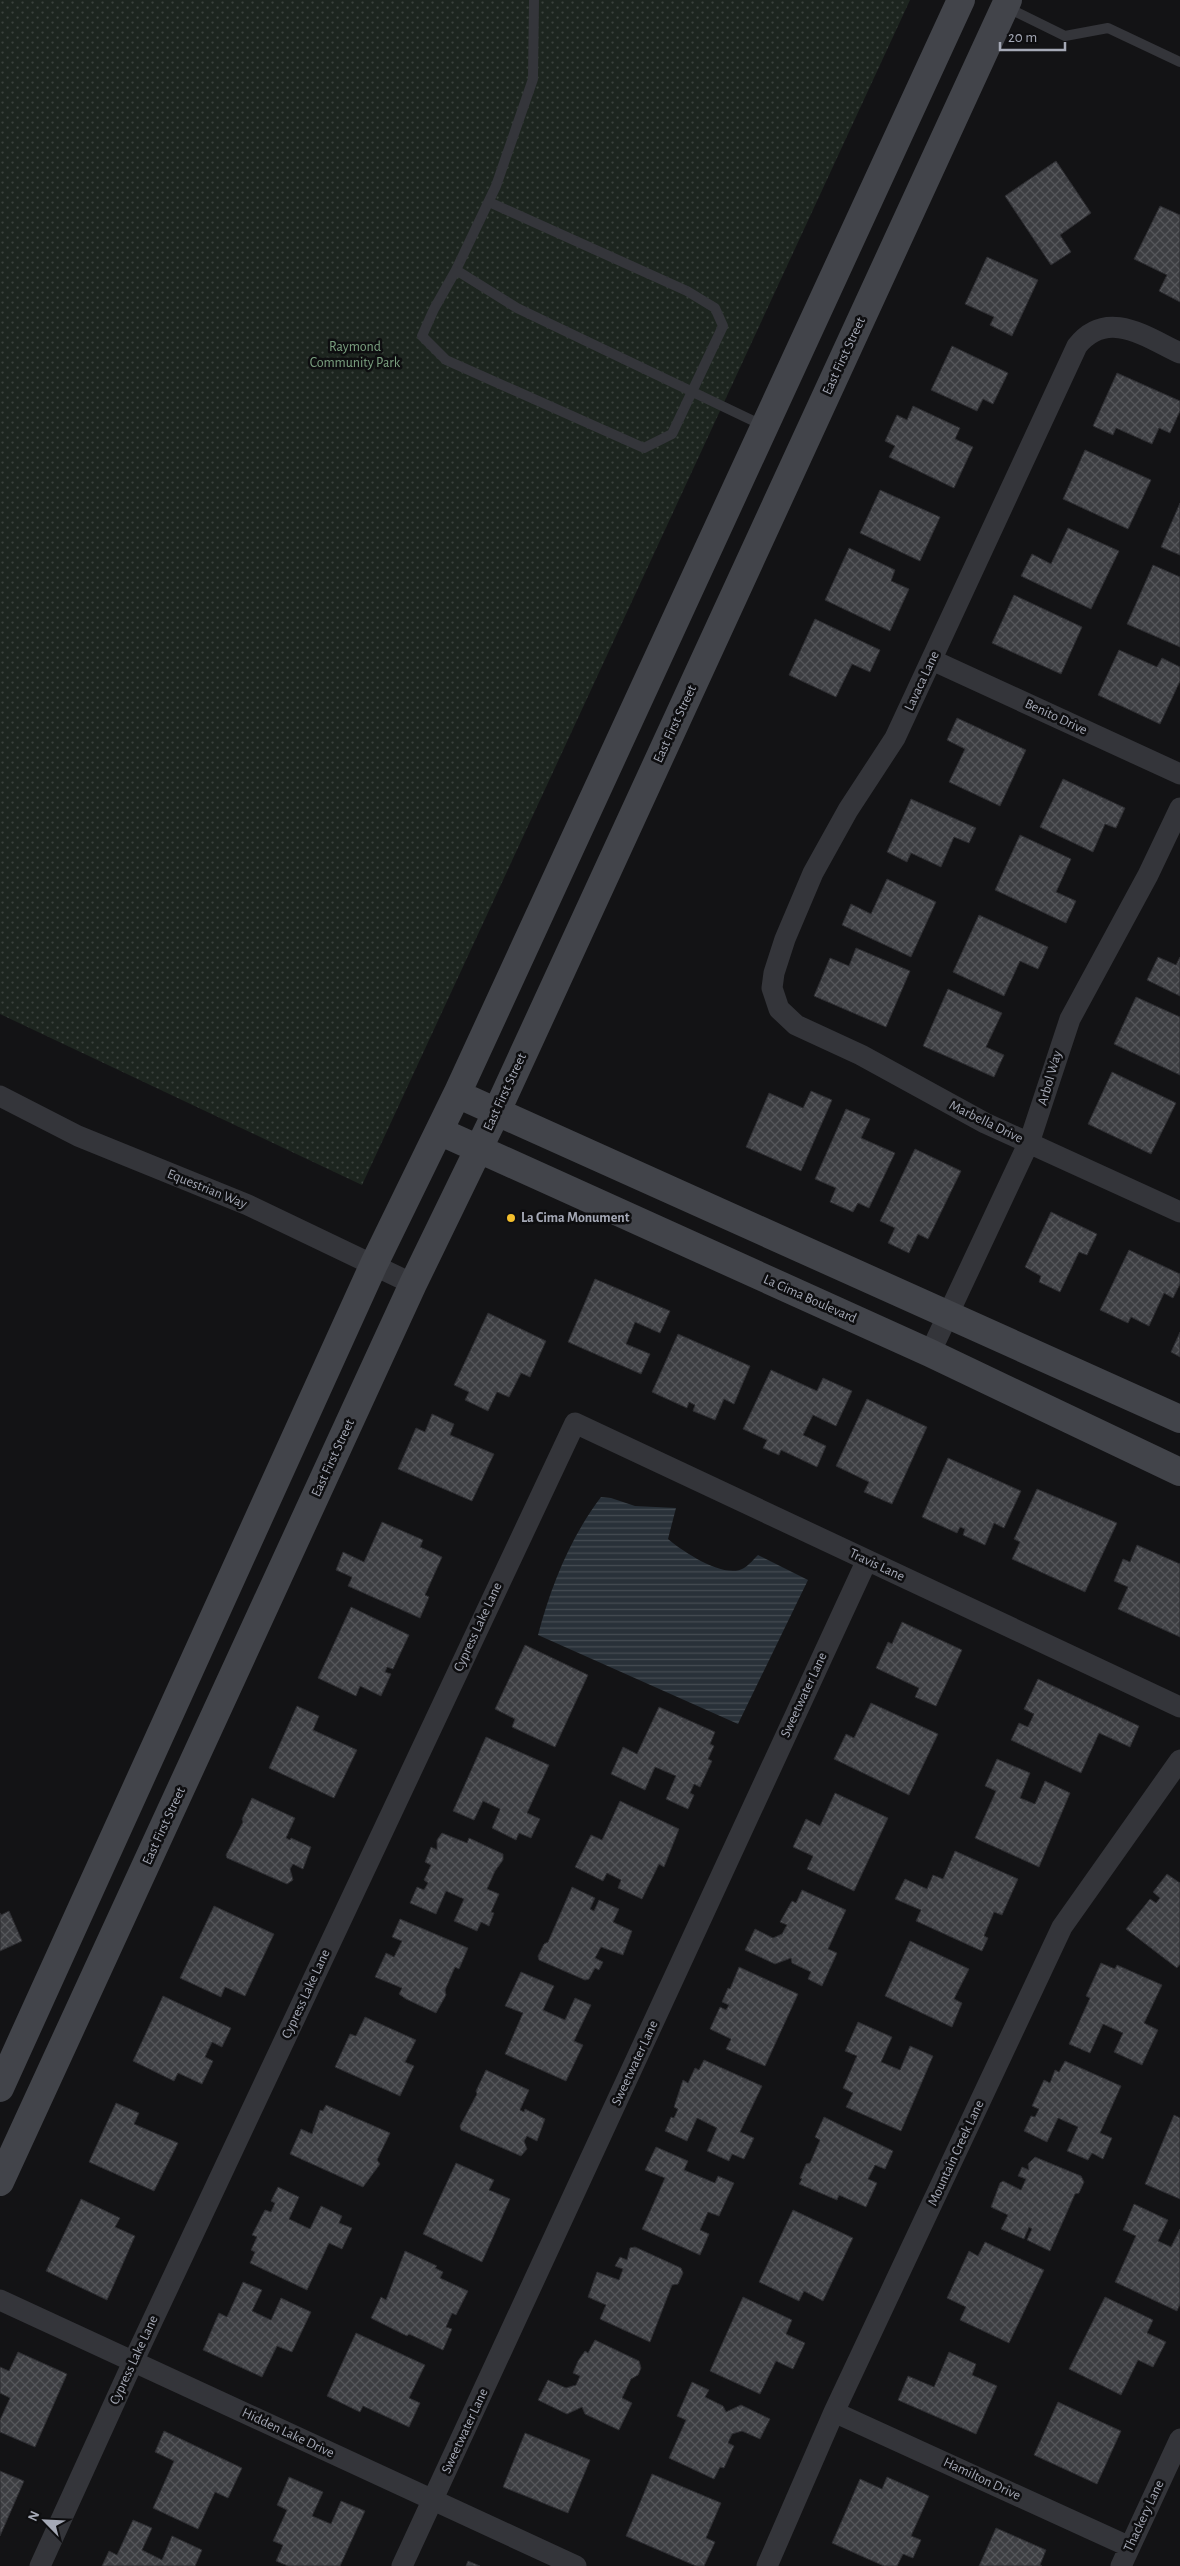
<svg xmlns="http://www.w3.org/2000/svg" width="1180" height="2566" viewBox="0 0 1180 2566" font-family="'Alegreya Sans',sans-serif">
  <style>
    .park { fill: url(#park-dots) }
    .water { fill: url(#water-rules) }
    .building { fill: url(#building-cross-hatch); stroke: #2d2d31 }
    .lines { fill: none; stroke-linecap: round; stroke-linejoin: round }
    .lane { stroke: #34353a; stroke-width: 10 }
    .street { stroke: #34353a; stroke-width: 21 }
    .secondary { stroke: #42444a; stroke-width: 28 }
    .poi-dot { fill: #f4bf2c; stroke: #0e0e10; stroke-width: 2 }
    .labels { text-anchor: middle; dominant-baseline: central; stroke-width: 5; stroke-linejoin: round; paint-order: stroke }
    .park-label { font-size: 14px; fill: #7ba180; stroke: #0e0e10 }
    .street-label { font-size: 14px; fill: #a5a9b6; stroke: #0e0e10 }
    .poi-label { font-size: 14px; font-weight: bold; fill: #a5a9b6; stroke: #0e0e10; text-anchor: start }
  </style>
  <defs>
    <pattern id="park-dots" width="8" height="8" patternUnits="userSpaceOnUse" patternTransform="scale(1.25)"><rect width="8" height="8" fill="#1d251f"/><path d="M2 2h.1M6 6h.1" fill="none" stroke="#3b423d" stroke-width="1.8" stroke-linecap="round"/></pattern>
    <pattern id="water-rules" width="6" height="5" patternUnits="userSpaceOnUse" patternTransform="scale(1.25)"><rect width="6" height="5" fill="#293139"/><path d="M0 2.5h6" fill="none" stroke="#454c53"/></pattern>
    <pattern id="building-cross-hatch" width="8" height="8" patternUnits="userSpaceOnUse" patternTransform="scale(1.25)"><rect width="8" height="8" fill="#3d3e42"/><path d="M0 0l8 8M0 8l8-8" fill="none" stroke="#56575b"/></pattern>
  </defs>
  <rect width="100%" height="100%" fill="#131315"/>
  <path class="park" d="M0 0H910L362 1185 0 1014Z"/>
  <path class="water" d="M601 1497 611 1498 635 1506 676 1508 668 1539C682 1551 725 1580 744 1568 749 1565 754 1559 758 1555L808 1580 738 1724 538 1635C551 1586 570 1538 601 1497Z"/>
  <path class="building" d="M1056 161 1091 213 1060 235 1071 252 1051 265 1005 196Z
    M1160 206 1180 215V302L1159 291 1167 275 1134 259Z
    M987 257 1038 280 1012 336 990 325 994 317 965 304Z
    M952 346 1008 373 993 404 983 399 977 411 931 390Z
    M1117 373 1180 401V411L1170 433 1159 428 1152 444 1116 428 1113 435 1093 426Z
    M913 406 960 428 955 439 973 447 954 488 889 457 895 446 885 441 897 415 907 420Z
    M1085 450 1151 480 1128 529 1063 499Z
    M880 490 940 517 920 561 860 533Z
    M1180 503V555L1161 547Z
    M1068 528 1119 551 1091 609 1021 576 1032 554 1051 564Z
    M849 548 895 570 891 581 909 589 890 631 825 600Z
    M1153 565 1180 577V647L1127 624Z
    M1014 595 1082 627 1061 674 992 643Z
    M815 619 880 650 870 672 852 664 836 697 789 675Z
    M1119 650 1157 667 1162 658 1180 667V681L1160 724 1098 695Z
    M957 718 1026 750 1000 806 949 782 965 749 947 740Z
    M1063 779 1125 808 1116 828 1105 824 1093 852 1040 827Z
    M911 799 976 828 969 843 954 837 941 867 911 853 907 862 887 852Z
    M1020 835 1071 859 1056 892 1076 901 1066 923 995 890Z
    M887 879 936 902 911 957 842 925 851 904 871 914Z
    M979 915 1048 947 1038 969 1020 961 1004 996 953 972Z
    M856 948 910 971 886 1027 814 996 830 958 849 966Z
    M1158 957 1176 965 1180 957V996L1147 980Z
    M948 989 1002 1013 986 1047 1004 1055 994 1077 923 1046Z
    M1136 997 1180 1017V1075L1114 1044Z
    M1112 1072 1176 1103 1151 1154 1088 1124Z
    M811 1091 832 1100 801 1171 746 1147 769 1093 803 1108Z
    M846 1109 870 1119 861 1138 895 1153 869 1208 858 1203 853 1212 830 1202 836 1188 815 1179Z
    M915 1149 961 1171 928 1239 918 1234 909 1253 888 1243 895 1228 880 1221Z
    M1051 1212 1097 1234 1087 1255 1079 1252 1060 1292 1039 1282 1041 1276 1025 1267Z
    M1129 1250 1180 1274V1284L1173 1298 1164 1293 1149 1326 1131 1317 1128 1323 1100 1310Z
    M595 1279 670 1311 660 1333 635 1322 626 1344 650 1354 641 1374 568 1342Z
    M488 1313 546 1341 530 1377 521 1373 509 1397 497 1392 488 1411 465 1400 469 1392 454 1385Z
    M1180 1332V1357L1171 1352Z
    M678 1334 750 1366 734 1404 724 1399 715 1420 693 1411 695 1405 689 1402 687 1408 652 1392Z
    M771 1370 817 1391 823 1378 852 1391 836 1426 813 1415 803 1435 826 1446 817 1467 781 1450 779 1455 763 1448 767 1440 743 1429Z
    M867 1399 927 1427 892 1504 864 1492 869 1482 836 1466Z
    M432 1414 454 1424 450 1435 494 1454 472 1501 398 1469 416 1428 425 1432Z
    M948 1458 1021 1491 1004 1528 994 1523 985 1545 963 1535 965 1529 960 1527 957 1533 922 1517Z
    M1037 1489 1117 1523 1085 1592 1012 1559 1020 1542 1014 1539Z
    M382 1522 423 1540 420 1547 442 1557 425 1595 429 1597 420 1618 348 1586 352 1577 336 1570 343 1552 364 1562Z
    M1137 1545 1180 1564V1637L1118 1609 1128 1587 1114 1581 1123 1559 1130 1562Z
    M351 1607 409 1635 393 1669 387 1667 385 1672 391 1674 381 1696 360 1686 356 1696 318 1678Z
    M902 1622 962 1650 936 1706 915 1697 919 1688 876 1668 888 1642 892 1644Z
    M525 1645 588 1675 555 1747 512 1727 515 1719 495 1709Z
    M1038 1679 1139 1726 1130 1747 1099 1733 1081 1773 1011 1740 1019 1723 1028 1727 1034 1714 1024 1709Z
    M871 1703 938 1734 909 1795 834 1759 846 1734 854 1738Z
    M297 1706 319 1716 313 1730 357 1750 334 1798 269 1768Z
    M659 1707 715 1732 710 1744 714 1746 708 1759 712 1761 700 1787 694 1784 690 1793 694 1795 688 1809 666 1799 676 1776 655 1767 645 1790 611 1774 623 1747 637 1754Z
    M486 1737 549 1765 527 1813 540 1819 531 1838 519 1833 516 1840 492 1828 500 1809 483 1801 474 1820 453 1811Z
    M997 1759 1030 1773 1020 1798 1035 1804 1045 1781 1070 1793 1039 1867 975 1838 996 1791 985 1786Z
    M835 1793 888 1818 854 1891 807 1869 813 1856 793 1847 806 1819 820 1826Z
    M252 1798 295 1818 286 1838 290 1840 291 1838 311 1847 303 1869 293 1864 290 1869 293 1880 287 1884 227 1858 226 1855 243 1822 242 1819Z
    M620 1801 679 1829 664 1867 659 1864 642 1899 618 1888 621 1880 607 1873 603 1881 575 1867 591 1835 602 1840Z
    M442 1833 467 1843 469 1838 503 1854V1860L495 1871 487 1889 499 1894 491 1912 494 1913 489 1926 481 1922 477 1931 454 1921 464 1899 446 1891 436 1914 410 1903 417 1887 424 1890 428 1883 424 1880 431 1865 425 1862 431 1847 437 1850V1840Z
    M955 1851 1018 1879 1002 1915 994 1912 984 1936 988 1938 982 1951 916 1921 921 1910 895 1899 905 1879 927 1889 933 1875 943 1879Z
    M1167 1874 1180 1883V1964L1177 1968 1126 1929 1150 1899 1156 1903 1160 1898 1153 1892Z
    M572 1887 595 1898 590 1909 594 1911 599 1900 619 1909 613 1922 632 1931 623 1955 601 1947 595 1958 603 1962 599 1970 595 1968 589 1979 585 1980 539 1960 538 1956 544 1944 548 1942Z
    M802 1890 846 1910 828 1949 837 1953 822 1986 808 1979 811 1972 792 1963 791 1958 775 1964 745 1950 755 1929 773 1938 782 1934 787 1925 780 1922 792 1901 796 1903Z
    M214 1906 274 1934 245 1996 225 1987 221 1997 180 1978Z
    M9 1911 22 1941 0 1951V1913L1 1915Z
    M400 1919 468 1948 459 1969 455 1967 445 1990 446 1995 436 2013 406 1999 399 1994 402 1988 375 1977 386 1953 394 1957 402 1941 392 1937Z
    M910 1941 969 1969 954 1999 962 2003 952 2027 885 1996Z
    M1101 1963 1115 1969 1117 1965 1162 1985 1144 2023 1158 2030 1142 2065 1114 2052 1123 2033 1103 2024 1090 2053 1069 2044 1090 1998 1086 1996Z
    M739 1967 798 1994 765 2066 726 2049 731 2039 710 2029 720 2007 726 2010 729 2005 722 2002 728 1988 730 1989Z
    M521 1972 554 1986 543 2010 565 2020 575 1998 591 2005 574 2041 583 2045 566 2081 505 2054 523 2013 505 2006Z
    M163 1996 231 2028 222 2047 212 2042 205 2057 213 2061 202 2084 178 2073 174 2081 133 2061Z
    M365 2017 416 2040 405 2062 414 2066 400 2096 335 2067 350 2034 356 2036Z
    M858 2022 892 2037 881 2062 900 2070 910 2046 933 2056 901 2131 846 2107 853 2093 843 2088 857 2056 845 2051Z
    M704 2060 762 2086 740 2132 754 2138 744 2159 732 2154 729 2161 707 2151 717 2128 697 2118 687 2141 665 2131 671 2117 674 2118 678 2109 674 2107 683 2080 688 2083 695 2068 699 2070Z
    M1065 2061 1121 2086 1100 2133 1112 2138 1103 2159 1092 2153 1088 2160 1067 2151 1078 2127 1058 2118 1047 2142 1024 2131 1031 2116 1035 2117 1039 2109 1032 2106 1044 2080 1050 2083 1055 2070 1059 2072Z
    M486 2070 529 2090 520 2110 524 2112 525 2109 545 2119 537 2141 527 2136 524 2141 527 2149 521 2156 461 2130 460 2126 477 2094 476 2091Z
    M116 2103 139 2113 134 2124 178 2143 154 2191 89 2162Z
    M326 2105 390 2133 377 2160 380 2164 363 2187 290 2154 301 2129 312 2134 320 2110 323 2111Z
    M1174 2115 1180 2118V2199L1145 2184Z
    M824 2117 893 2151 885 2169 875 2165 868 2179 877 2183 866 2207 839 2195 837 2200 799 2184 802 2179 800 2178 806 2164 810 2163 820 2140 815 2137Z
    M656 2147 688 2161 684 2170 715 2183 718 2176 734 2183 719 2216 708 2212 700 2230 709 2234 700 2255 642 2229 665 2178 645 2170Z
    M1035 2157 1081 2176 1084 2182 1079 2193 1075 2194 1050 2251 1027 2240 1032 2229 1029 2227 1024 2239 1001 2229 1008 2215 991 2207 1000 2183 1003 2181 1021 2190 1026 2179 1018 2176 1022 2167 1029 2170 1028 2164Z
    M456 2163 494 2180 489 2190 510 2199 482 2262 423 2234Z
    M278 2187 299 2197 289 2219 310 2229 321 2206 342 2216 339 2223 352 2228 342 2249 329 2243 307 2290 250 2263 255 2252 251 2250 257 2237 252 2235 265 2210 271 2212 275 2203 271 2201Z
    M81 2199 120 2218 115 2227 135 2236 107 2300 46 2271Z
    M1134 2204 1168 2220 1158 2241 1171 2247 1180 2229V2304L1177 2311 1115 2282 1136 2236 1123 2230Z
    M793 2210 853 2238 823 2301 804 2291 799 2301 759 2282Z
    M985 2242 1044 2270 1009 2343 960 2320 966 2307 947 2298 969 2251 978 2256Z
    M635 2247 681 2268 683 2273 678 2284 672 2285 650 2342 600 2319 606 2305 588 2297 597 2272 619 2280 623 2269 615 2266 620 2257 627 2260 630 2248Z
    M405 2251 437 2266 435 2268 443 2272 440 2278 468 2291 456 2315 452 2313 446 2327 452 2329 443 2350 409 2334 407 2336 371 2318 381 2297 386 2300Z
    M243 2282 262 2290 252 2311 271 2320 281 2298 311 2312 292 2352 277 2346 262 2377 203 2350 219 2313 227 2317Z
    M743 2297 792 2320 786 2334 805 2343 793 2369 776 2361 760 2394 710 2371Z
    M1105 2297 1153 2320 1147 2333 1166 2342 1153 2367 1138 2360 1121 2395 1069 2369Z
    M356 2333 425 2365 409 2398 420 2403 409 2427 363 2406 360 2412 327 2396Z
    M595 2340 639 2361 641 2368 638 2375 631 2379 622 2398 632 2403 619 2430 585 2414 582 2407 567 2414 538 2400 548 2380 566 2388 576 2385 580 2376 573 2373 578 2361 585 2351 588 2353Z
    M18 2352 67 2374 35 2447 0 2432V2420L10 2398 0 2393V2367L9 2371Z
    M949 2352 976 2364 972 2375 997 2386 976 2434 898 2400 908 2376 934 2387Z
    M692 2382 709 2390 705 2397 723 2406 726 2412 741 2405 770 2419 760 2439 742 2431 732 2434 728 2443 734 2446 724 2468 720 2467 714 2479 669 2458 686 2420 677 2416Z
    M1058 2402 1121 2431 1097 2484 1034 2455Z
    M164 2431 242 2468 228 2498 215 2492 198 2529 153 2508 174 2461 155 2452Z
    M525 2433 590 2460 568 2513 503 2487Z
    M0 2471 24 2481 0 2536Z
    M652 2474 721 2503 706 2538 715 2542 704 2566H696L626 2536Z
    M289 2477 323 2492 312 2516 331 2524 341 2501 365 2511 340 2566H288L276 2561 283 2545 273 2541 287 2510 277 2505Z
    M887 2477 929 2496 911 2536 921 2540 913 2558 903 2554 897 2566H884L832 2543 860 2479 882 2489Z
    M133 2520 152 2528 142 2550 162 2560 172 2536 202 2550 195 2566H102L109 2551 117 2555Z
    M996 2528 1046 2550 1040 2565 1042 2566H979Z
    M468 2561 480 2566H466Z"/>
  <g class="lines">
    <path class="lane" d="M534 0 533 79 496 186 456 270 517 308 764 426
      M1006 7 1065 36 1108 28 1180 62
      M456 270 434 309 422 336 446 360 644 448 672 434 723 326 715 308 687 291 489 202"/>
    <path class="street" d="M1180 353C1146 337 1107 308 1077 346L895 738 848 810 813 873 785 939 774 973 772 988 779 1009 796 1025 861 1055 985 1123 1180 1212
      M932 660 1180 774
      M0 1096 78 1136 248 1205 413 1284
      M930 1353 1030 1140 1070 1019 1148 875 1180 808
      M0 2300 576 2566
      M834 2412 1130 2547
      M40 2566 133 2362 575 1423 1180 1707
      M402 2566 867 1560
      M767 2566 834 2412 1062 1927 1180 1760
      M1121 2566 1180 2439"/>
    <path class="secondary" d="M457 1094 1180 1419
      M439 1131 930 1353 1180 1472
      M0 2088 374 1264 457 1094 961 0
      M0 2182 413 1284 497 1111 1008 0"/>
  </g>
  <circle class="poi-dot" cx="511" cy="1218" r="5"/>
  <g class="labels">
    <g class="park-label">
      <text x="355" y="347">Raymond<tspan x="355" dy="16">Community Park</tspan></text>
    </g>
    <g class="street-label">
      <text transform="translate(844 356) rotate(-65)">East First Street</text>
      <text transform="translate(922 681) rotate(-65)">Lavaca Lane</text>
      <text transform="translate(1056 717) rotate(25)">Benito Drive</text>
      <text transform="translate(675 724) rotate(-65)">East First Street</text>
      <text transform="translate(1050 1078) rotate(-74)">Arbol Way</text>
      <text transform="translate(505 1092) rotate(-65)">East First Street</text>
      <text transform="translate(986 1122) rotate(26)">Marbella Drive</text>
      <text transform="translate(207 1189) rotate(22)">Equestrian Way</text>
      <text transform="translate(810 1299) rotate(24)">La Cima Boulevard</text>
      <text transform="translate(333 1458) rotate(-65)">East First Street</text>
      <text transform="translate(877 1565) rotate(25)">Travis Lane</text>
      <text transform="translate(478 1627) rotate(-65)">Cypress Lake Lane</text>
      <text transform="translate(804 1695) rotate(-65)">Sweetwater Lane</text>
      <text transform="translate(164 1826) rotate(-65)">East First Street</text>
      <text transform="translate(306 1994) rotate(-65)">Cypress Lake Lane</text>
      <text transform="translate(635 2063) rotate(-65)">Sweetwater Lane</text>
      <text transform="translate(956 2153) rotate(-65)">Mountain Creek Lane</text>
      <text transform="translate(134 2360) rotate(-65)">Cypress Lake Lane</text>
      <text transform="translate(465 2431) rotate(-65)">Sweetwater Lane</text>
      <text transform="translate(288 2433) rotate(25)">Hidden Lake Drive</text>
      <text transform="translate(982 2479) rotate(25)">Hamilton Drive</text>
      <text transform="translate(1144 2516) rotate(-65)">Thackery Lane</text>
    </g>
    <g class="poi-label">
      <text x="521" y="1218">La Cima Monument</text>
    </g>
  </g>
  <g transform="translate(45 2521) rotate(294)" stroke="#0e0e10" stroke-width="4" paint-order="stroke">
  <path d="M0-4L9 19L0 12L-9 19Z" fill="#a5a9b6"/>
  <text y="-8" font-size="14" font-weight="bold" text-anchor="middle" fill="#a5a9b6">N</text>
  </g>
  <path d="M1000 42v8h65v-8" fill="none" stroke="#a5a9b6" stroke-width="2.5"/>
  <text x="1008" y="42" font-size="15" fill="#a5a9b6" stroke="#0e0e10" stroke-width="4" paint-order="stroke">20 m</text>
</svg>
